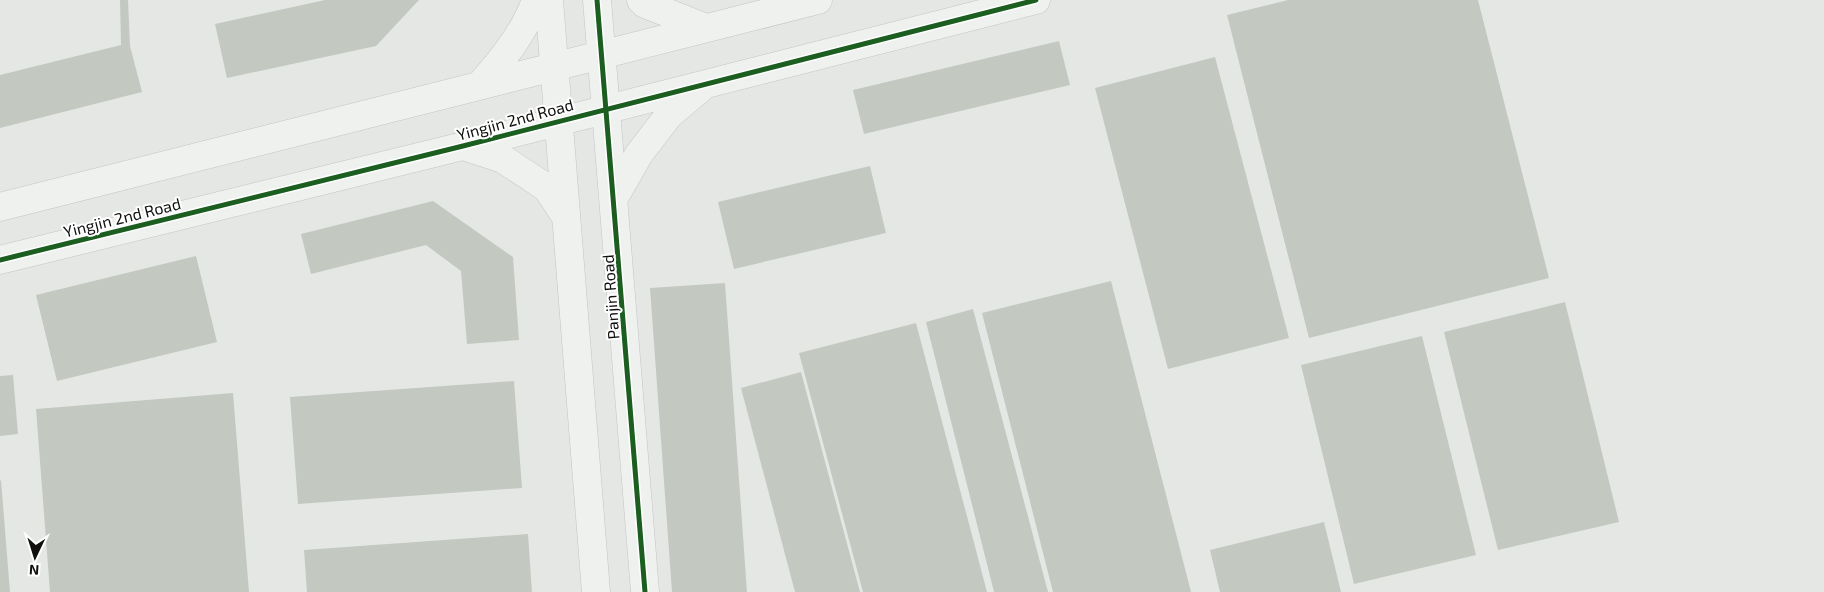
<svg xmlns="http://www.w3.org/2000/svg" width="1824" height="592" viewBox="0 0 1824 592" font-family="'Exo 2',sans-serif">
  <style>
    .building { fill: #c3c9c1 }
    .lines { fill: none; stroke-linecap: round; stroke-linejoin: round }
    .secondary-casing { stroke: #c4c5c3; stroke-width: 29 }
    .secondary { stroke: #eef1ed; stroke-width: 28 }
    .cycleway-casing { stroke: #fff; stroke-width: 8 }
    .cycleway { stroke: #1b5e20; stroke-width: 5 }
    .labels { text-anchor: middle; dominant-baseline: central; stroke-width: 4; stroke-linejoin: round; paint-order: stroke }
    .street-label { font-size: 16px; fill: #10110f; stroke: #fff }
  </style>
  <rect width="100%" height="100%" fill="#e5e7e4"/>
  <path class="building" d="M120 0H128L130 46 142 92 0 128V75L121 45Z
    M325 0H419L376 46 227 78 215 24Z
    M1288 0H1478L1549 278 1309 338 1227 15Z
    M1059 41 1070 85 864 134 853 90Z
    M1215 57 1289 338 1168 369 1095 88Z
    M870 166 886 233 734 269 718 202Z
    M433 201 513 257 519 340 467 344 461 271 426 245 311 274 301 234Z
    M196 256 217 342 57 381 36 295Z
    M1111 281 1191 592H1053L982 313Z
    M725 283 747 592H672L650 288Z
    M1565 302 1619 522 1498 550 1444 332Z
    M973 309 1048 592H994L926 322Z
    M916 323 987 592H863L799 353Z
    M1422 336 1476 555 1354 584 1301 365Z
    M801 372 860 592H795L741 388Z
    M13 375 18 434 0 436V376Z
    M514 381 522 488 298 504 290 397Z
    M233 393 249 592H50L36 409Z
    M1 480 10 592H0V481Z
    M1324 522 1341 592H1220L1210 550Z
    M528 534 532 592H307L304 550Z"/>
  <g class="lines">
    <defs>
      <path id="secondary" d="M549 0 596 592
        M597 0 645 592
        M641 0 645 4 706 28
        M480 85C502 60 525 32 536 0
        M463 146 503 159 547 188 566 217
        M614 198 639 154 669 115 701 88
        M0 207 818 0
        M0 260 463 146 1036 0"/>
    </defs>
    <use href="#secondary" class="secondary-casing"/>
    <use href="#secondary" class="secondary"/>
    <defs>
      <path id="cycleway" d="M597 0 645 592
        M0 260 463 146 1036 0"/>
    </defs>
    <use href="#cycleway" class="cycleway-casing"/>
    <use href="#cycleway" class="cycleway"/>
  </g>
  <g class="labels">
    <g class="street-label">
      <text transform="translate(515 119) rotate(-15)">Yingjin 2nd Road</text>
      <text transform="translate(122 217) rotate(-14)">Yingjin 2nd Road</text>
      <text transform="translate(610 297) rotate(-94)">Panjin Road</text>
    </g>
  </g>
  <g transform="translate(35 557) rotate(184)" stroke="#ffffff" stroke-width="4" paint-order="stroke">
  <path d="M0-4L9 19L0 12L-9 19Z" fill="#10110f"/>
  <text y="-8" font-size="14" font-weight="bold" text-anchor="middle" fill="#10110f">N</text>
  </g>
</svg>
